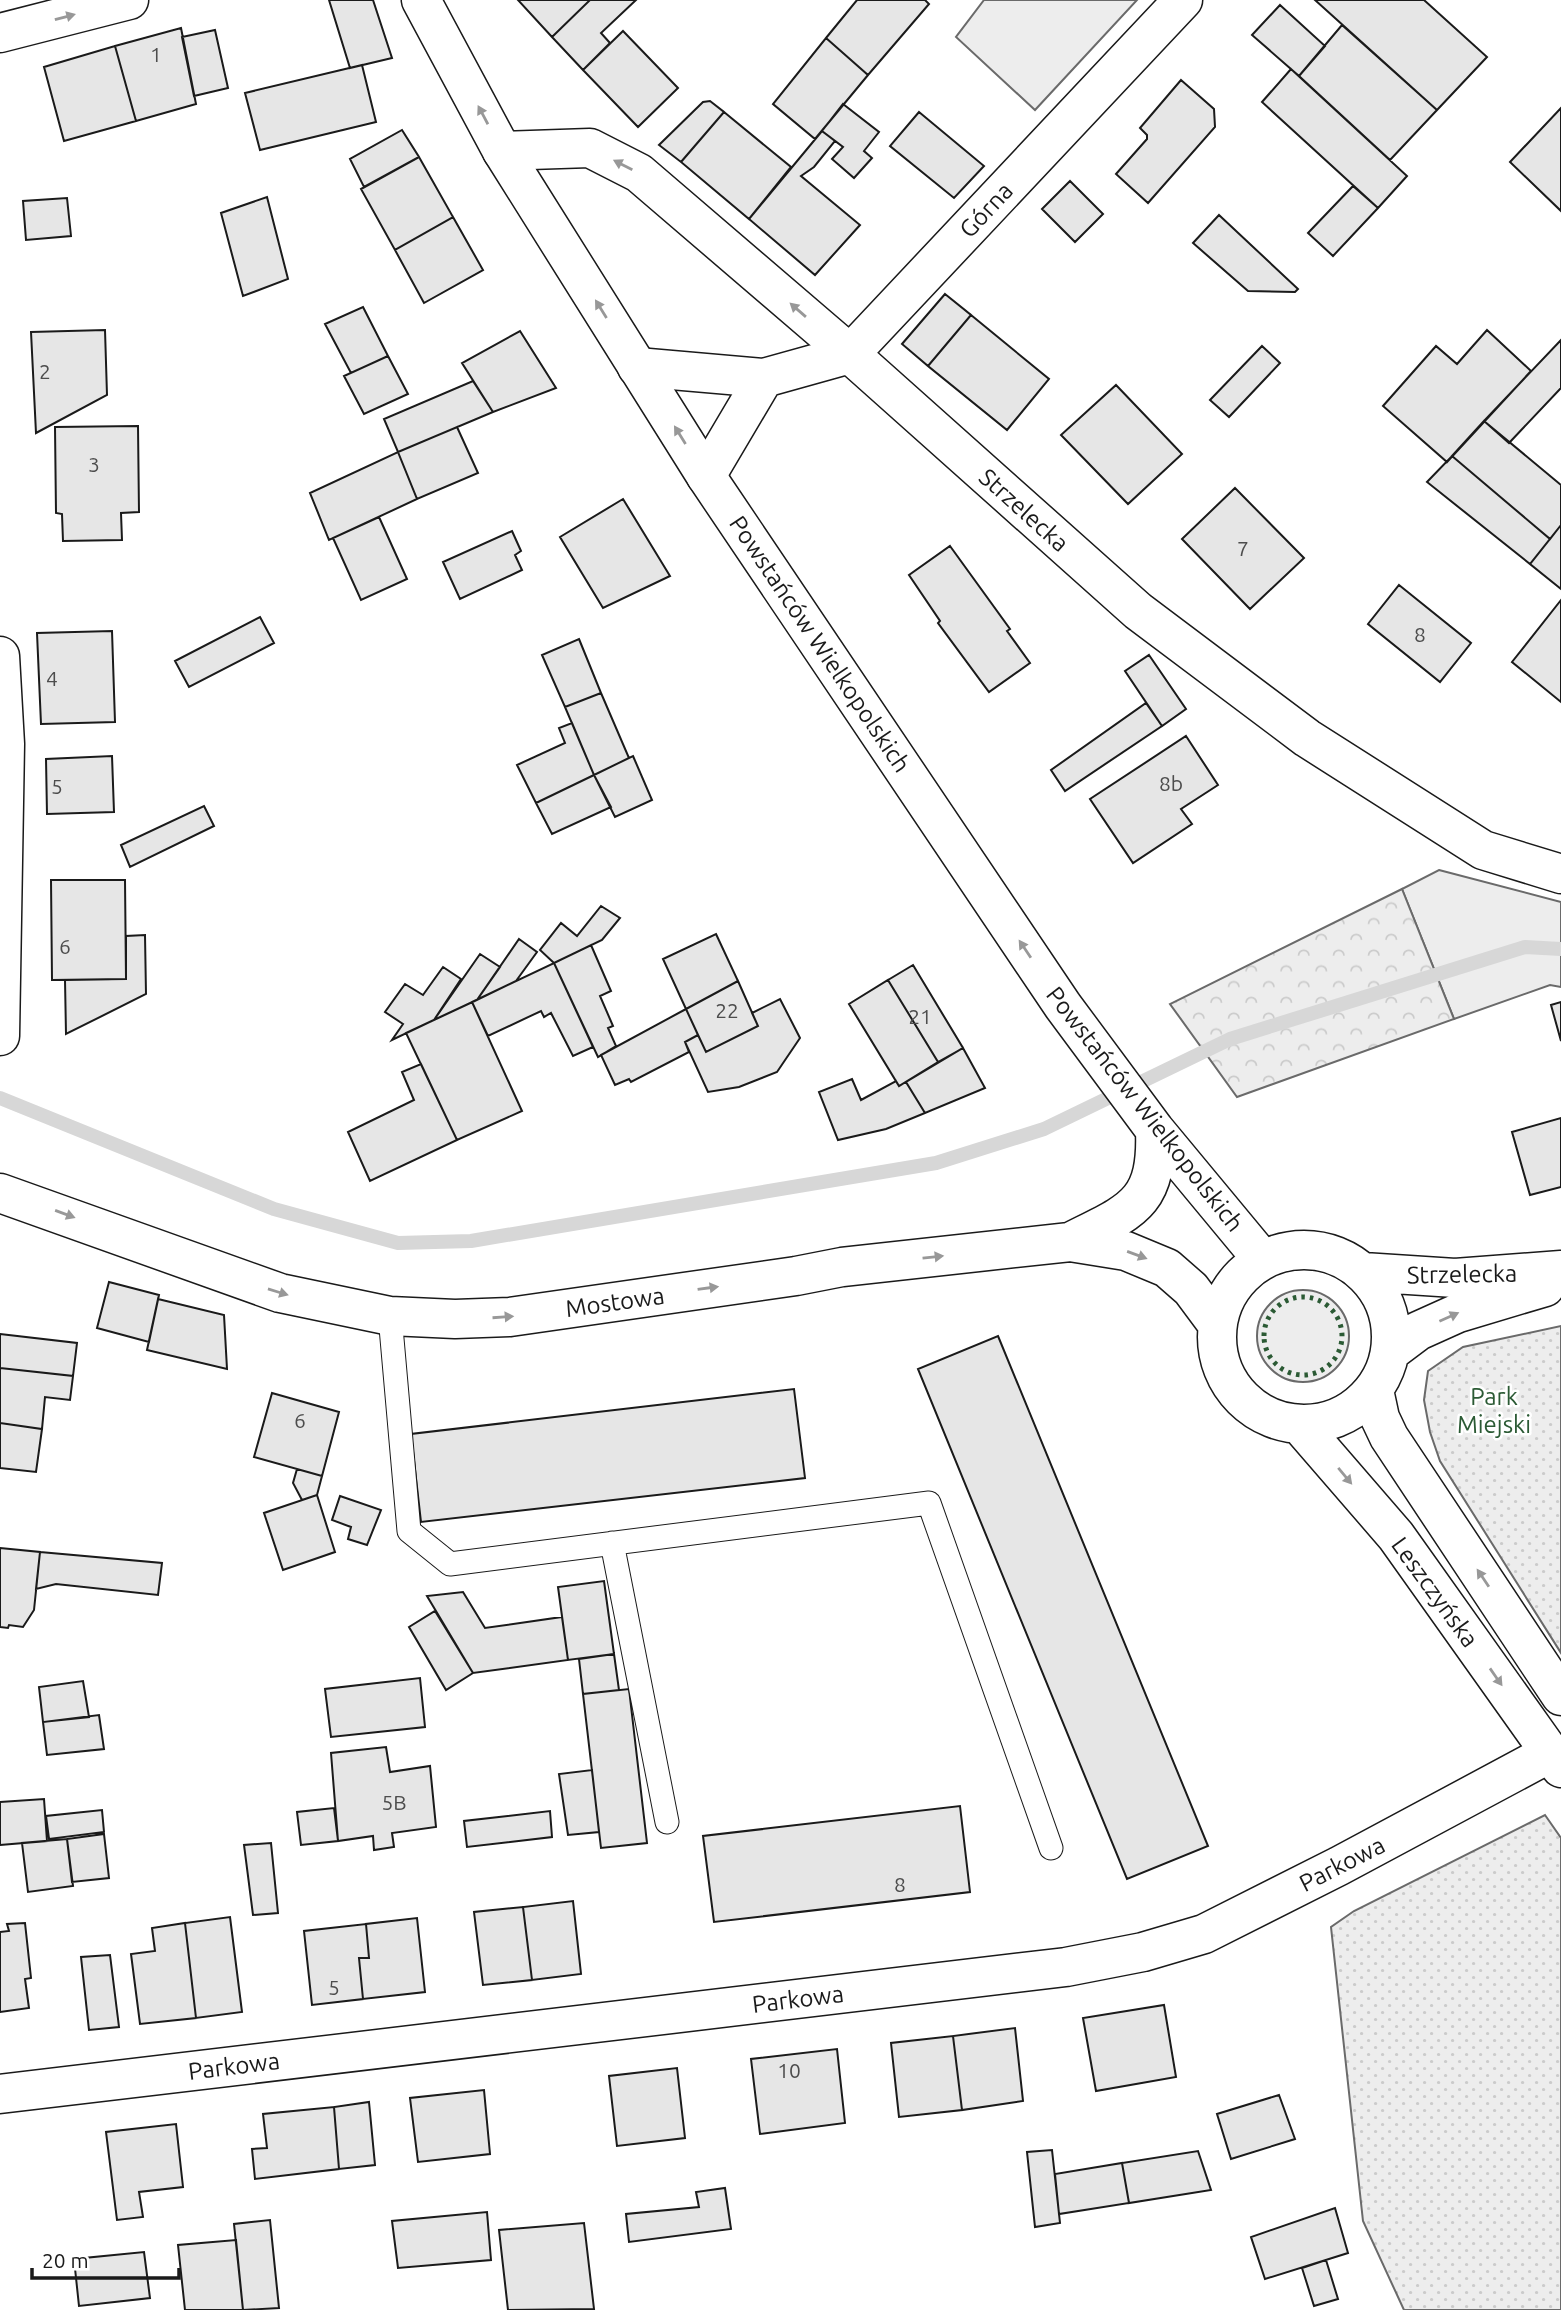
<svg xmlns="http://www.w3.org/2000/svg" width="1561" height="2310" viewBox="0 0 1561 2310" font-family="Ubuntu,sans-serif">
  <style>
    .built { fill: #ededed; stroke: #6a6a6a; stroke-width: 2 }
    .forest { fill: url(#forest-crowns); stroke: #6a6a6a; stroke-width: 2 }
    .park { fill: url(#park-dots); stroke: #6a6a6a; stroke-width: 2 }
    .lines { fill: none; stroke-linecap: round; stroke-linejoin: round }
    .stream { stroke: #d7d7d7; stroke-width: 14 }
    .building { fill: #e6e6e6; stroke: #1a1a1a; stroke-width: 2 }
    .service-casing { stroke: #1a1a1a; stroke-width: 25 }
    .minor-casing { stroke: #1a1a1a; stroke-width: 41 }
    .tertiary-casing { stroke: #1a1a1a; stroke-width: 41 }
    .service { stroke: #fff; stroke-width: 23 }
    .minor { stroke: #fff; stroke-width: 38 }
    .tertiary { stroke: #fff; stroke-width: 38 }
    .hedge { stroke: #2b5a34; stroke-width: 5; stroke-dasharray: 3.5 5; stroke-linecap: butt }
    .oneway { fill: #989898 }
    .labels { text-anchor: middle; dominant-baseline: central; stroke-width: 5; stroke-linejoin: round; paint-order: stroke }
    .number-label { font-size: 21px; fill: #4d4d4d }
    .street-label { font-size: 24px; fill: #1a1a1a; stroke: #fff }
    .park-label { font-size: 24px; fill: #2b5a34; stroke: #fff }
  </style>
  <defs>
    <pattern id="forest-crowns" width="20" height="18" patternUnits="userSpaceOnUse" patternTransform="scale(1.75)"><rect width="20" height="18" fill="#ededed"/><path d="M2 6a3 3 0 1 1 6 0M12 15a3 3 0 1 1 6 0" fill="none" stroke="#cbcbcb"/></pattern>
    <pattern id="park-dots" width="8" height="8" patternUnits="userSpaceOnUse" patternTransform="scale(1.75)"><rect width="8" height="8" fill="#ededed"/><path d="M2 2h.1M6 6h.1" fill="none" stroke="#cbcbcb" stroke-width="1.8" stroke-linecap="round"/></pattern>
  </defs>
  <rect width="100%" height="100%" fill="#fff"/>
  <path class="built" d="M984 0H1137L1035 110 956 37Z
    M1439 870 1561 902V987L1550 985 1454 1019 1402 889Z
    M1257 1336a46 46 0 1 1 92 0a46 46 0 1 1-92 0Z"/>
  <path class="forest" d="M1402 889 1454 1019 1237 1097 1170 1004Z"/>
  <path class="park" d="M1561 1326V1653L1440 1461 1430 1432 1424 1400 1428 1371 1463 1347Z
    M1545 1815 1561 1838V2310H1404L1363 2221 1331 1927 1354 1911Z"/>
  <g class="lines">
    <path class="stream" d="M0 1098 274 1209 398 1243 471 1241 936 1163 1044 1129 1230 1039 1525 947 1561 949"/>
  </g>
  <path class="building" d="M329 0H373L392 58 350 68Z
    M518 0H590L552 37Z
    M590 0H636L601 33 610 43 583 70 552 37Z
    M857 0H925L929 4 868 75 826 38Z
    M1315 0H1424L1487 57 1437 110Z
    M1280 5 1325 46 1299 76 1252 35Z
    M1342 25 1437 110 1390 160 1299 76Z
    M181 28 196 104 136 121 115 46Z
    M215 30 228 88 194 96 182 37Z
    M623 31 678 88 638 127 583 70Z
    M826 38 868 75 815 139 773 104Z
    M115 46 136 121 64 141 44 67Z
    M362 65 376 122 260 150 245 93Z
    M1291 69 1407 176 1378 208 1262 102Z
    M1181 80 1214 109 1215 127 1148 203 1116 174 1147 139V135L1140 128Z
    M710 101 724 112 681 162 659 145 703 102Z
    M843 104 879 132 864 151 872 158 854 178 832 159 843 147 822 131Z
    M1561 108V211L1510 162Z
    M724 112 791 167 749 219 681 162Z
    M919 112 984 166 954 198 890 146Z
    M402 130 419 157 364 187 350 159Z
    M822 131 835 141 814 167 801 176 860 225 815 275 749 219Z
    M419 157 453 217 395 250 361 189Z
    M1070 181 1103 214 1075 242 1042 209Z
    M1353 186 1378 208 1333 256 1308 233Z
    M267 197 288 279 243 296 221 213Z
    M67 198 71 236 26 240 23 201Z
    M1219 215 1298 289 1295 292 1248 291 1193 243Z
    M453 217 483 270 424 303 395 250Z
    M945 294 971 315 928 366 902 344Z
    M363 307 388 356 351 373 325 324Z
    M971 315 1049 379 1007 430 928 366Z
    M105 330 107 395 36 433 31 332Z
    M1487 330 1531 371 1447 462 1383 406 1436 346 1457 364Z
    M520 331 556 388 493 412 462 363Z
    M1561 340V388L1509 443 1484 421Z
    M1262 346 1280 363 1229 417 1210 400Z
    M388 356 408 394 364 414 344 376Z
    M473 381 493 412 398 452 384 419Z
    M1116 385 1182 454 1128 504 1061 435Z
    M1484 421 1561 485V525L1550 539 1452 456Z
    M138 426 139 512 121 513 122 540 63 541 62 514 56 513 55 427Z
    M457 427 478 473 417 499 398 452Z
    M398 452 417 499 329 540 310 493Z
    M1452 456 1550 539 1530 564 1427 482Z
    M1235 488 1304 558 1250 609 1182 539Z
    M623 499 670 576 603 608 560 537Z
    M379 517 407 579 361 600 333 538Z
    M1561 525V589L1530 564Z
    M512 531 521 551 515 555 522 570 460 599 443 562Z
    M950 546 1010 629 1007 631 1030 663 989 692 938 623 940 621 909 575Z
    M1399 585 1471 643 1440 682 1368 624Z
    M1561 600V702L1512 662Z
    M260 617 274 643 189 687 175 661Z
    M112 631 115 722 41 724 37 633Z
    M579 639 601 693 565 707 542 655Z
    M1149 655 1186 709 1162 726 1125 671Z
    M601 693 629 758 594 775 565 707Z
    M1146 703 1162 726 1065 791 1051 770Z
    M572 723 594 775 536 803 517 765 565 743 559 728Z
    M1186 736 1218 785 1181 809 1192 824 1133 863 1090 799Z
    M112 756 114 812 47 814 46 759Z
    M633 756 652 800 615 817 594 775Z
    M594 775 611 807 552 834 536 803Z
    M204 806 214 826 130 867 121 845Z
    M51 880H125L126 979 52 980Z
    M601 906 620 918 602 940 554 963 540 950 561 923 577 936Z
    M716 934 738 981 686 1009 663 959Z
    M145 935 146 994 66 1034 65 980 126 979V936Z
    M519 939 537 952 516 981 477 1000Z
    M591 945 611 991 600 996 613 1026 608 1028 616 1046 598 1057 554 963Z
    M480 954 500 967 477 1000 434 1020Z
    M554 963 593 1047 573 1056 551 1013 544 1017 541 1011 488 1036 472 1002Z
    M913 965 963 1048 938 1062 888 980Z
    M443 967 461 979 434 1020 392 1040 403 1024 385 1012 405 984 423 995Z
    M888 980 938 1062 899 1086 849 1004Z
    M738 981 758 1026 706 1052 686 1009Z
    M780 999 800 1038 777 1072 739 1087 708 1092 685 1042 698 1035 706 1052 758 1026 752 1013Z
    M472 1002 522 1111 457 1140 406 1033Z
    M1561 1002V1041L1551 1005Z
    M686 1009 698 1035 685 1042 689 1052 631 1082 629 1079 615 1085 601 1055Z
    M963 1048 985 1088 925 1113 906 1082Z
    M421 1064 457 1140 370 1181 348 1132 414 1100 402 1072Z
    M852 1079 861 1100 896 1081 899 1086 906 1082 925 1113 886 1129 838 1140 819 1092Z
    M1561 1118V1187L1530 1195 1512 1132Z
    M109 1282 159 1295 149 1342 97 1328Z
    M158 1299 224 1315 227 1369 147 1350Z
    M0 1334 77 1343 73 1376 0 1368Z
    M998 1336 1208 1846 1127 1879 918 1369Z
    M0 1368 73 1376 70 1400 45 1397 42 1429 0 1423Z
    M794 1389 805 1478 421 1522 411 1434Z
    M272 1393 339 1412 322 1476 254 1457Z
    M0 1423 42 1429 36 1472 0 1468Z
    M297 1469 322 1476 317 1495 302 1500 293 1483Z
    M317 1495 335 1552 283 1570 264 1513Z
    M340 1496 381 1510 367 1545 348 1539 351 1527 332 1520Z
    M0 1548 40 1552 34 1610 23 1627 9 1625 8 1628 0 1627Z
    M40 1552 162 1563 158 1595 56 1584 36 1589Z
    M604 1581 614 1654 568 1660 558 1587Z
    M463 1592 485 1628 562 1617 568 1660 473 1673 427 1596Z
    M435 1611 473 1673 446 1690 409 1627Z
    M614 1654 619 1690 583 1694 579 1659Z
    M420 1678 425 1727 331 1737 325 1689Z
    M83 1681 89 1717 43 1722 39 1687Z
    M629 1689 647 1843 601 1848 583 1694Z
    M99 1715 104 1749 47 1755 43 1722Z
    M386 1747 390 1772 430 1766 436 1827 392 1833 394 1847 374 1850 373 1836 338 1841 331 1753Z
    M592 1770 599 1832 568 1835 559 1774Z
    M44 1799 47 1841 0 1845V1802Z
    M960 1806 970 1892 714 1922 703 1836Z
    M334 1808 338 1841 301 1845 297 1812Z
    M102 1810 104 1832 49 1839 46 1816Z
    M550 1811 552 1837 467 1847 464 1821Z
    M104 1834 109 1878 72 1882 67 1839Z
    M67 1839 73 1886 28 1892 22 1843Z
    M271 1843 278 1913 253 1915 244 1845Z
    M573 1901 581 1974 532 1980 523 1907Z
    M523 1907 532 1980 483 1985 474 1912Z
    M230 1917 242 2012 196 2018 185 1923Z
    M417 1918 425 1992 363 1999 359 1958H369L366 1924Z
    M25 1923 31 1978 25 1979 29 2008 0 2012V1932L9 1931 7 1924Z
    M185 1923 196 2018 140 2024 131 1954 155 1951 152 1928Z
    M366 1924 369 1958H359L363 1999 312 2005 304 1931Z
    M110 1955 119 2027 89 2030 81 1957Z
    M1164 2005 1176 2077 1096 2091 1083 2018Z
    M1015 2028 1023 2101 962 2110 953 2036Z
    M953 2036 962 2110 899 2117 891 2043Z
    M837 2049 845 2123 760 2134 751 2059Z
    M677 2068 685 2138 617 2146 609 2076Z
    M484 2090 490 2154 418 2162 410 2098Z
    M1279 2095 1295 2139 1231 2159 1217 2114Z
    M369 2102 375 2165 339 2169 334 2107Z
    M334 2107 339 2169 255 2179 252 2149 267 2148 263 2114Z
    M176 2124 183 2187 139 2192 143 2217 117 2220 106 2132Z
    M1052 2150 1060 2223 1035 2227 1027 2152Z
    M1198 2151 1211 2190 1129 2203 1122 2163Z
    M1122 2163 1129 2203 1059 2214 1055 2174Z
    M725 2188 731 2229 629 2242 626 2214 699 2207 696 2192Z
    M1335 2208 1348 2253 1265 2279 1251 2237Z
    M487 2212 491 2260 398 2268 392 2221Z
    M270 2220 279 2308 243 2310 234 2224Z
    M584 2223 594 2309 508 2310 499 2230Z
    M236 2240 243 2310H185L178 2245Z
    M144 2252 150 2298 79 2306 74 2259Z
    M1326 2260 1338 2299 1314 2306 1302 2268Z"/>
  <g class="lines">
    <defs>
      <path id="service" d="M390 1316 409 1531 450 1564 929 1503 1051 1848
        M612 1543 667 1822"/>
      <path id="minor" d="M0 33 129 0
        M502 151 590 148 639 173 850 354 1138 611 1307 738 1483 850 1561 874
        M637 367 764 378 850 354 1183 0
        M706 476 764 378
        M0 656 5 744 0 1036
        M0 2094 1066 1967 1143 1952 1204 1934 1339 1866 1550 1753"/>
      <path id="tertiary" d="M421 0 502 151 706 476 1063 1006 1155 1130 1262 1259
        M0 1193 280 1293 390 1316 455 1319 510 1317 796 1276 842 1267 1070 1242 1126 1251 1167 1268 1191 1289 1217 1324
        M1070 1242C1131 1211 1158 1205 1155 1130
        M1217 1337a87 87 0 1 1 174 0a87 87 0 1 1-174 0Z
        M1363 1272 1455 1278 1561 1270
        M1390 1352 1418 1331 1458 1313 1545 1287
        M1374 1390 1380 1418 1389 1437 1561 1696
        M1300 1425 1396 1536 1561 1768"/>
    </defs>
    <use href="#service" class="service-casing"/>
    <use href="#minor" class="minor-casing"/>
    <use href="#tertiary" class="tertiary-casing"/>
    <use href="#service" class="service"/>
    <use href="#minor" class="minor"/>
    <use href="#tertiary" class="tertiary"/>
    <path class="hedge" d="M1264 1336a39 39 0 1 1 78 0a39 39 0 1 1-78 0Z"/>
  </g>
  <defs><path id="oneway-solid" d="M-6-.8H1V-3.2L6.5 0L1 3.2V.8H-6Z" transform="scale(1.75)"/></defs>
  <g class="oneway">
    <use href="#oneway-solid" transform="translate(65 17) rotate(-15)"/>
    <use href="#oneway-solid" transform="translate(483 115) rotate(-118)"/>
    <use href="#oneway-solid" transform="translate(623 165) rotate(-153)"/>
    <use href="#oneway-solid" transform="translate(601 309) rotate(-122)"/>
    <use href="#oneway-solid" transform="translate(798 310) rotate(-139)"/>
    <use href="#oneway-solid" transform="translate(680 435) rotate(-122)"/>
    <use href="#oneway-solid" transform="translate(1025 949) rotate(-124)"/>
    <use href="#oneway-solid" transform="translate(65 1214) rotate(20)"/>
    <use href="#oneway-solid" transform="translate(1137 1255) rotate(20)"/>
    <use href="#oneway-solid" transform="translate(933 1257) rotate(-6)"/>
    <use href="#oneway-solid" transform="translate(708 1288) rotate(-8)"/>
    <use href="#oneway-solid" transform="translate(278 1292) rotate(17)"/>
    <use href="#oneway-solid" transform="translate(503 1317) rotate(-4)"/>
    <use href="#oneway-solid" transform="translate(1449 1317) rotate(-24)"/>
    <use href="#oneway-solid" transform="translate(1345 1476) rotate(50)"/>
    <use href="#oneway-solid" transform="translate(1483 1578) rotate(-124)"/>
    <use href="#oneway-solid" transform="translate(1496 1677) rotate(55)"/>
  </g>
  <g class="labels">
    <g class="number-label">
      <text x="156" y="54">1</text>
      <text x="45" y="371">2</text>
      <text x="94" y="464">3</text>
      <text x="1243" y="548">7</text>
      <text x="1420" y="634">8</text>
      <text x="52" y="678">4</text>
      <text x="1171" y="783">8b</text>
      <text x="57" y="786">5</text>
      <text x="65" y="946">6</text>
      <text x="727" y="1010">22</text>
      <text x="920" y="1016">21</text>
      <text x="300" y="1420">6</text>
      <text x="394" y="1802">5B</text>
      <text x="900" y="1884">8</text>
      <text x="334" y="1987">5</text>
      <text x="789" y="2070">10</text>
    </g>
    <g class="street-label">
      <text transform="translate(986 210) rotate(-47)">Górna</text>
      <text transform="translate(1024 510) rotate(42)">Strzelecka</text>
      <text transform="translate(820 644) rotate(56)">Powstańców Wielkopolskich</text>
      <text transform="translate(1145 1109) rotate(52)">Powstańców Wielkopolskich</text>
      <text transform="translate(1462 1274) rotate(-1)">Strzelecka</text>
      <text transform="translate(615 1302) rotate(-8)">Mostowa</text>
      <text transform="translate(1435 1592) rotate(54)">Leszczyńska</text>
      <text transform="translate(1342 1864) rotate(-27)">Parkowa</text>
      <text transform="translate(798 1999) rotate(-7)">Parkowa</text>
      <text transform="translate(234 2066) rotate(-7)">Parkowa</text>
    </g>
    <g class="park-label">
      <text x="1494" y="1396">Park<tspan x="1494" dy="28">Miejski</tspan></text>
    </g>
  </g>
  <path d="M32 2268v10h147v-10" fill="none" stroke="#1a1a1a" stroke-width="3.5"/>
  <text x="42" y="2268" font-size="21" fill="#1a1a1a" stroke="#ffffff" stroke-width="5" paint-order="stroke">20 m</text>
</svg>
